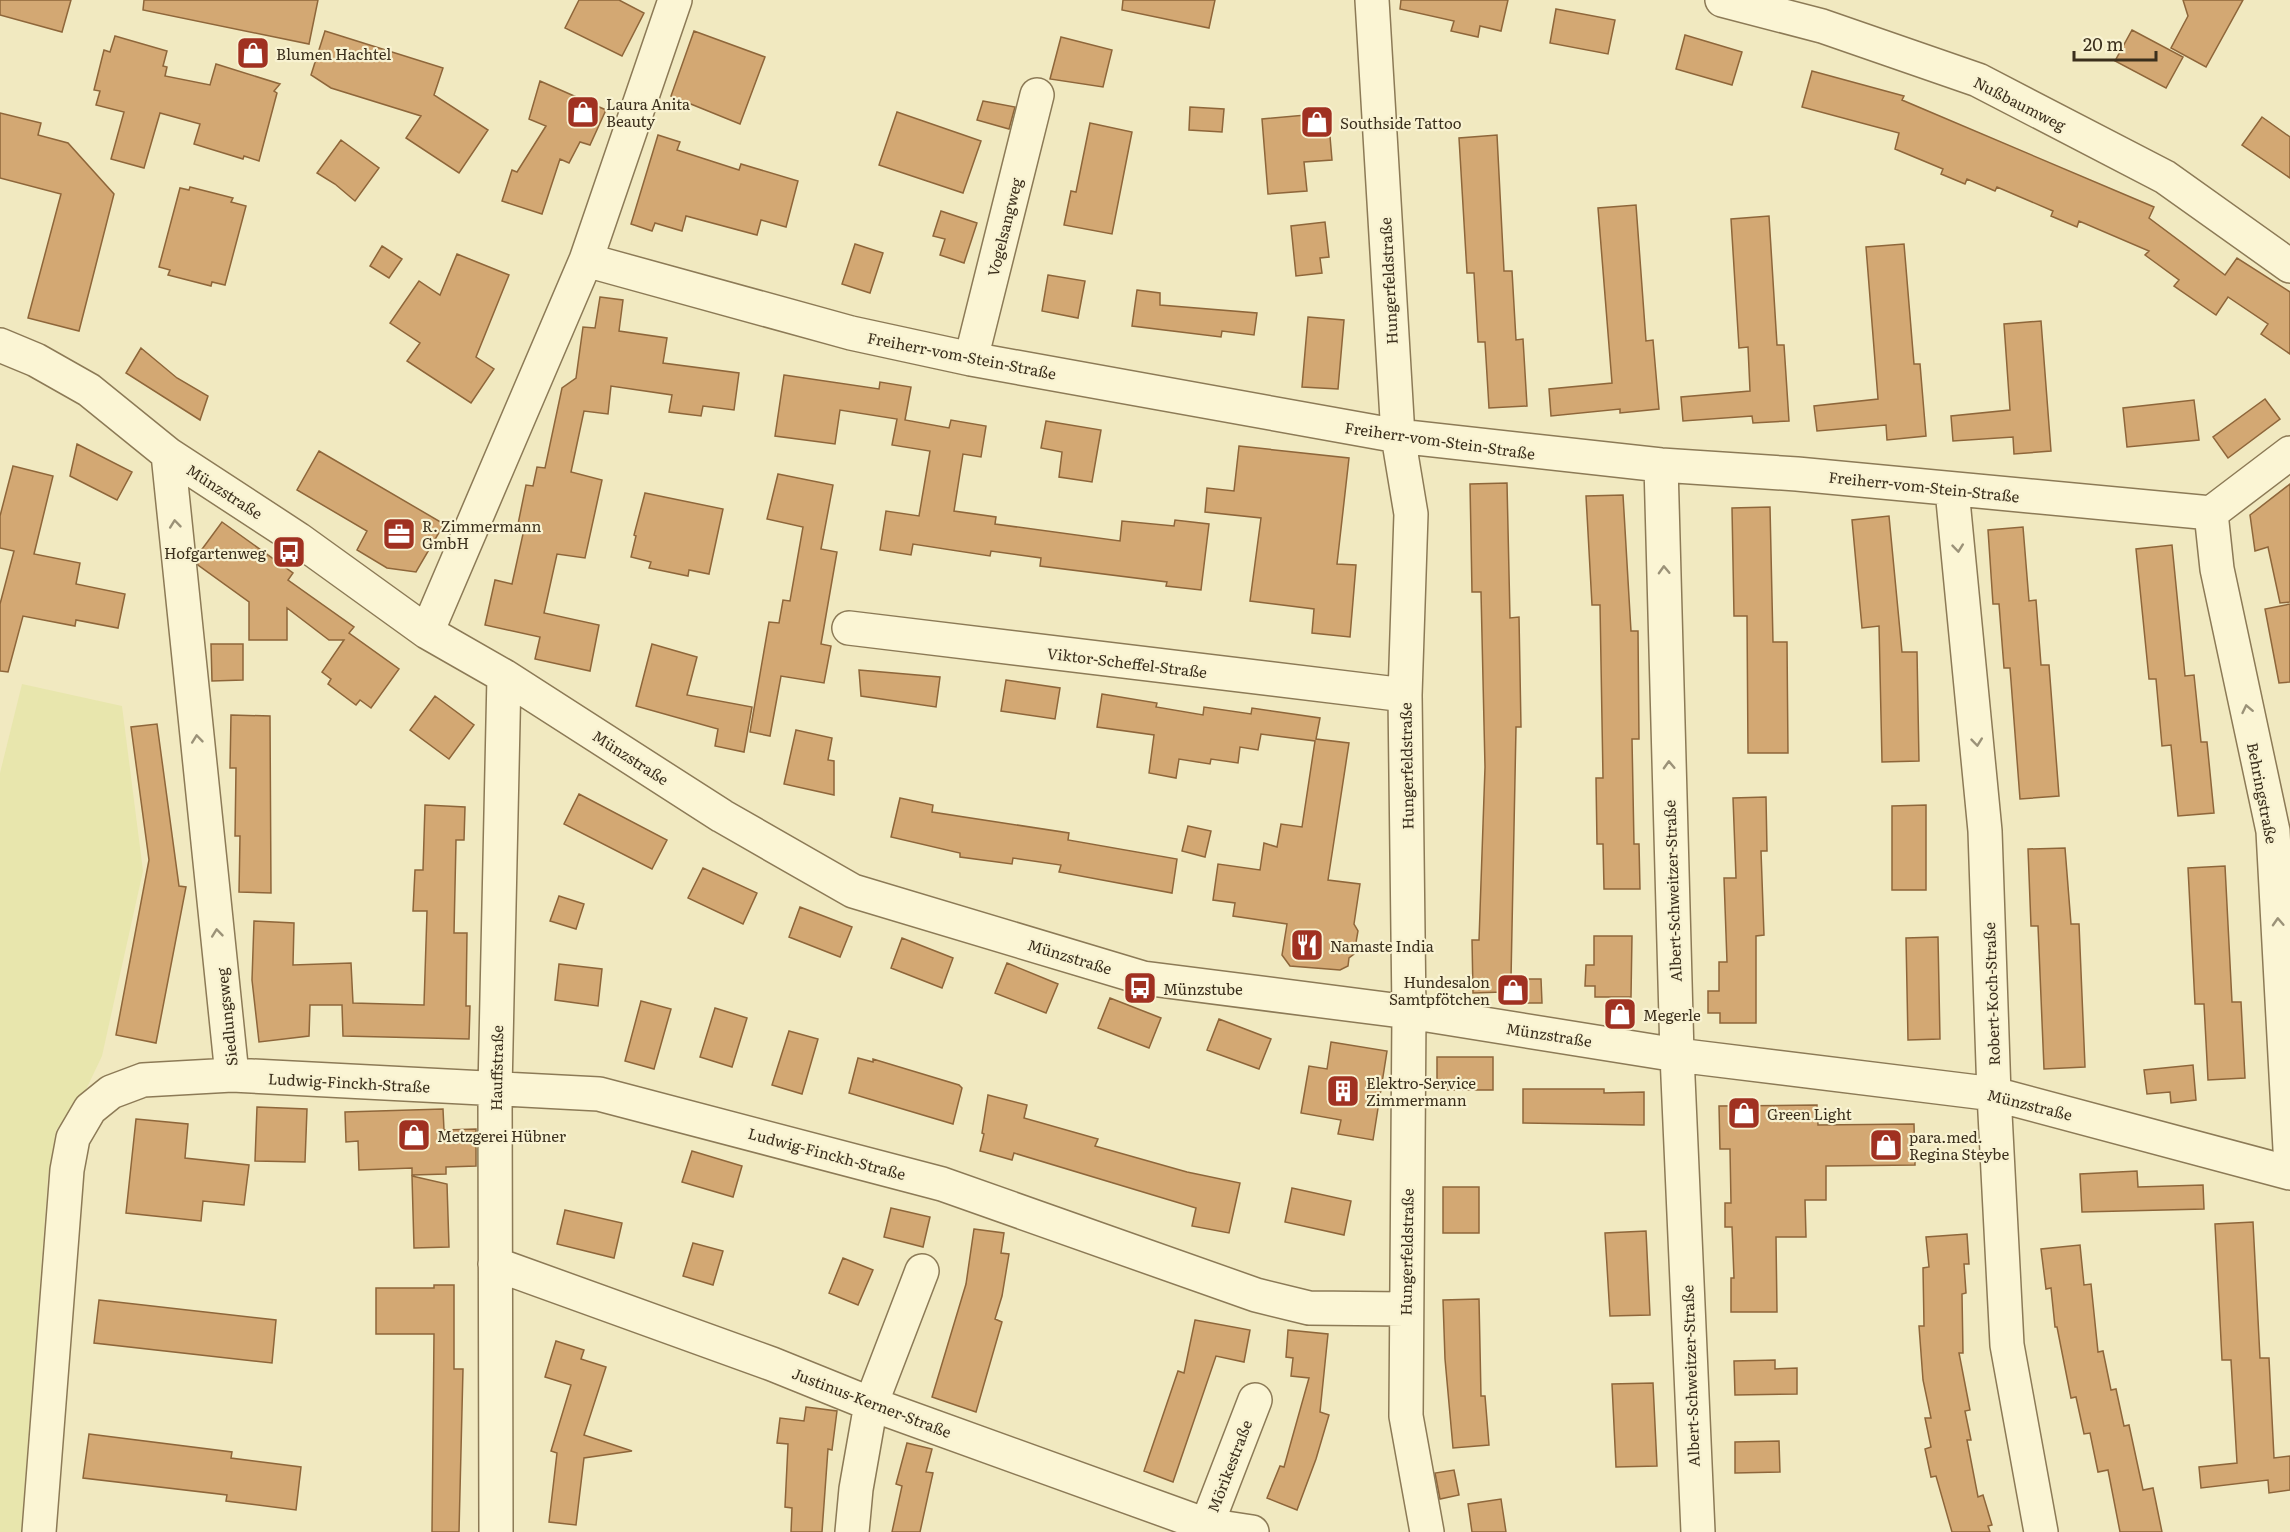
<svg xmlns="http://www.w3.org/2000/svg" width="2290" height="1532" viewBox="0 0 2290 1532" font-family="Literata,serif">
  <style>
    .farmland { fill: #e8e6ad }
    .building { fill: #d3a873; stroke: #8e663a; stroke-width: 1.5 }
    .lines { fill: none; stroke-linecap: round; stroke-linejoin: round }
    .minor-casing { stroke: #8c7a56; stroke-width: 36 }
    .minor { stroke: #fbf5d4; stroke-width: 33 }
    .oneway { stroke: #9b9278 }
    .labels { text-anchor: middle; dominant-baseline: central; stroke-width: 4.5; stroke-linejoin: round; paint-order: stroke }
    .poi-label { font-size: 15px; fill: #3b2f1c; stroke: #f8f2d1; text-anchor: start }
    .street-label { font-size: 15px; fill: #3b2f1c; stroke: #f8f2d1 }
  </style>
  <rect width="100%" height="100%" fill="#f1e9c0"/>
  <path class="farmland" d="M22 684 122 706 143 871 102 1056 82 1098 56 1130 48 1176 21 1532H0V773Z"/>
  <path class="building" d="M0 0H71L62 32 0 15Z
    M144 0H318L309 44 143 10Z
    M579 0H619L644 13 622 56 565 28Z
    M1123 0H1215L1209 28 1122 10Z
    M1401 0H1508L1501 31 1480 26 1478 37 1451 31 1454 21 1400 9Z
    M2183 0H2243L2206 67 2171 48 2188 16Z
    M1556 9 1615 20 1608 54 1550 43Z
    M2132 30 2183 57 2166 88 2115 61Z
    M325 31 443 68 434 95 488 130 459 173 406 138 421 116 331 88 311 75Z
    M694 31 765 57 740 124 671 96Z
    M1685 35 1742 52 1732 85 1676 69Z
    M115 36 167 51 163 66 167 67 165 76 210 85 216 64 280 84 274 91 277 93 259 161 244 156 243 159 194 144 200 124 160 113 144 168 111 159 124 112 96 105 100 91 94 90 104 50 110 52Z
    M1061 37 1112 50 1103 87 1050 79Z
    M1812 71 1904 96 1902 100 2154 207 2149 218 2225 275 2237 258 2290 292V354L2261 334 2268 324 2228 297 2216 315 2174 286 2179 280 2145 255 2149 251 2079 221 2077 227 2051 216 2053 211 1997 187 1995 191 1967 179 1965 184 1941 174 1943 169 1895 149 1899 133 1802 107Z
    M540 81 606 110 590 145 580 142 569 163 560 159 542 214 502 201 512 170 517 172 546 126 529 119Z
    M983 101 1015 107 1009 129 977 120Z
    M1190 107 1224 109 1222 132 1189 130Z
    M897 112 981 141 963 193 879 165Z
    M0 113 41 123 38 135 68 143 114 194 79 331 28 318 61 194 0 178Z
    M1328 113 1332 160 1304 162 1307 191 1268 194 1262 119Z
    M2262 117 2290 137V178L2242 145Z
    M1090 123 1132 132 1112 234 1064 225 1071 191 1076 192Z
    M658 135 680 142 677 150 739 170 741 164 798 181 786 227 761 220 757 235 686 216 682 231 655 223 652 231 631 224Z
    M1497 135 1504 271H1512L1516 340 1523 339 1527 406 1489 408 1485 342H1478L1474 273H1467L1459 138Z
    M341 140 379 168 355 201 335 184 317 173Z
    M190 187 233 198 231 202 246 206 225 285 212 282 211 286 168 275 170 270 159 267 180 188 189 190Z
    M1636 205 1646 341 1653 340 1659 409 1620 413V409L1551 416 1549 389 1612 383 1598 208Z
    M941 211 977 223 964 263 940 255 945 239 933 236Z
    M1769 216 1777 345H1784L1789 421 1753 423 1752 416 1683 421 1681 397 1750 391 1748 347 1739 348 1731 219Z
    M1325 222 1329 257 1320 258 1322 273 1296 276 1291 226Z
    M855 244 883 253 870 293 842 284Z
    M1904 244 1914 364H1920L1926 436 1887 440 1886 425 1817 431 1814 406 1878 399 1866 247Z
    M382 246 402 259 389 278 370 266Z
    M457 254 509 275 476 357 494 369 471 403 407 361 420 343 390 323 419 281 440 295Z
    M1048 275 1085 281 1078 318 1042 311Z
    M1137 290 1160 293V305L1257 313 1254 335 1222 331 1221 337 1132 326Z
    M600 297 623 300 619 331 667 338 663 363 739 373 734 410 703 406 701 416 669 412 672 395 611 386 608 414 584 411 571 472 602 480 585 558 557 554 544 613 599 625 590 671 535 659 540 637 485 625 495 580 512 584 525 525 518 524 526 485 533 486 537 467 545 468 562 388 576 378 583 327 595 328Z
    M1308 317 1344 320 1338 389 1302 387Z
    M2041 321 2051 451 2014 454 2013 437 1953 441 1951 416 2010 410 2004 324Z
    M141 348 177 378 208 396 200 420 126 373Z
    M784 375 879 389 880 382 911 387 905 420 949 428 951 420 986 426 981 457 963 454 954 511 996 517 995 524 1120 541 1122 521 1174 526 1175 520 1209 524 1201 590 1166 586 1167 582 1040 566 1041 558 991 551 990 556 913 544 911 555 880 550 886 511 919 516 930 451 892 445 897 419 840 410 835 444 775 436Z
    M2265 399 2280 419 2228 458 2213 437Z
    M2194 400 2199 440 2127 447 2123 408Z
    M1046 421 1101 430 1092 482 1059 477 1062 452 1041 448Z
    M77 444 132 472 117 500 70 476Z
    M1239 446 1349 458 1337 564 1356 565 1350 637 1312 633 1314 609 1250 601 1261 518 1205 512 1207 488 1234 491Z
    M319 451 444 524 416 572 387 568 357 550 367 531 297 490Z
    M13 466 53 476 34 554 80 563 76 584 125 594 118 628 76 620 75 626 23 616 8 672 0 671V604L14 551 0 548V516Z
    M778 474 833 485 821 549 837 552 821 644 831 646 824 683 781 676 770 736 750 732 769 622 779 623 783 600 790 601 803 527 767 519Z
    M1507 483 1510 618 1519 617 1521 727H1516L1511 979H1541L1542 1003H1503V992L1473 993 1472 940H1479L1485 767 1481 592H1472L1470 484Z
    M2290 484V602L2280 603 2268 547 2255 551 2250 515Z
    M645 493 723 509 709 574 689 570 688 576 649 568 651 562 631 557 636 536 634 535Z
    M1623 495 1631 631H1638L1639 739H1632L1634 844H1639L1640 889H1604L1603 844H1597L1596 778H1603L1600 605H1592L1586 496Z
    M1770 507 1773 642H1787L1788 753H1748L1747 616H1734L1732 508Z
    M1889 516 1902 652H1917L1919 761 1882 762 1879 626 1862 628 1852 520Z
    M222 522 293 573 288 580 354 627 349 633 399 669 371 708 360 700 356 705 328 684 331 679 322 672 344 640H329L287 608V640H249V602L198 565 197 556Z
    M2023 527 2029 601 2036 600 2041 665H2049L2059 796 2020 799 2010 668H2004L1999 604H1993L1988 530Z
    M2172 545 2185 676 2194 675 2201 742H2207L2214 813 2178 816 2171 745 2162 746 2156 679H2149L2136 549Z
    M2290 604V682L2279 683 2265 609Z
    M211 644H243V680L212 681Z
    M652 644 697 657 687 695 752 707 744 752 715 746 718 729 636 706Z
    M859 670 940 677 936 707 861 696Z
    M1006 680 1060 688 1055 719 1001 711Z
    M1102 694 1157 703 1156 707 1203 715 1204 707 1251 714 1252 708 1320 718 1316 739 1349 743 1328 880 1360 884 1354 924 1358 931 1354 954 1349 958 1348 966 1340 970 1290 966 1282 955 1287 924 1233 916 1235 903 1213 900 1218 864 1260 870 1264 843 1277 847 1281 824 1302 827 1315 741 1261 734 1258 750 1240 747 1238 763 1211 759 1210 764 1179 759 1176 778 1149 773 1154 735 1097 727Z
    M435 696 474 725 449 759 410 730Z
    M231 715 270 716 271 893 239 892 240 836H235L236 768H230Z
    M157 724 179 886 186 887 156 1043 116 1035 149 860 131 727Z
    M796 730 832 738 828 760 834 761V795L784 784Z
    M579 794 667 840 652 869 564 824Z
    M1766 797 1767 851H1761L1764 935 1756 936V1023H1720V1013H1708V991H1719V962H1727L1724 878H1736L1733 798Z
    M900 798 933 805 932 812 1069 833 1068 840 1177 859 1172 893 1059 872 1061 865 1013 858 1012 864 960 857V853L891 837Z
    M425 805 465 807 464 840H456L454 933H467L466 1006H470L469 1039 343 1036 342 1005H310L309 1036 259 1042 252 980 254 921 294 923 293 965 351 963 353 1003 424 1005 427 911H413L415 870H423Z
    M1926 805V890H1892V806Z
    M1188 826 1211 831 1205 857 1182 851Z
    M2065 848 2071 924H2079L2085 1067 2044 1069 2038 926H2031L2028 849Z
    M2225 866 2232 1002H2241L2245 1078 2208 1080 2204 1004H2195L2188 868Z
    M703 868 757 893 743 924 688 898Z
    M559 896 584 904 576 929 550 921Z
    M800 907 852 927 840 957 789 937Z
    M1594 936H1632L1631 997H1595V986H1585L1586 965H1594Z
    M1938 937 1940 1039 1908 1040 1906 938Z
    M902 938 953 958 942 988 891 968Z
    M1007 963 1058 984 1046 1013 995 993Z
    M559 964 602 969 598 1006 555 1000Z
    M1110 998 1161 1018 1149 1048 1098 1028Z
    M641 1001 671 1009 654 1069 625 1061Z
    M715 1008 747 1018 732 1067 700 1057Z
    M1219 1019 1271 1039 1259 1069 1207 1050Z
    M789 1031 818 1039 802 1094 772 1085Z
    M1331 1042 1387 1051 1373 1140 1338 1134 1341 1120 1301 1113 1309 1066 1327 1069Z
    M1437 1057H1493V1090H1437Z
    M858 1058 873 1062V1059L959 1085 962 1088 953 1124 849 1093Z
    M2193 1065 2196 1100 2171 1103 2170 1092 2147 1094 2144 1070Z
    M1523 1089H1604V1093L1644 1092V1125L1523 1123Z
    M988 1095 1027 1105 1024 1118 1098 1139 1095 1146 1187 1172 1240 1183 1229 1233 1192 1226 1196 1208 1014 1153 1012 1160 980 1151 984 1134 982 1133Z
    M1817 1105 1818 1125 1914 1124 1915 1165 1826 1166V1200H1805L1806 1237H1776L1777 1312H1731V1278H1734L1732 1227H1725V1203H1731L1730 1149H1720L1719 1106Z
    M257 1107 307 1109 305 1162 255 1161Z
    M443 1109 444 1130 476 1129V1166L446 1167V1174L412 1175V1168L359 1170 358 1141 346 1142 345 1112Z
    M136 1119 188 1124 185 1158 249 1165 244 1205 203 1201 201 1221 126 1213Z
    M692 1151 742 1166 733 1197 682 1182Z
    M2137 1171 2138 1187 2203 1185 2204 1209 2082 1212 2080 1174Z
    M412 1176 447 1184 449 1247 414 1248Z
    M1443 1187H1479V1233H1443Z
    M1292 1188 1351 1201 1344 1235 1285 1222Z
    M891 1208 930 1217 923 1247 884 1237Z
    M565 1210 622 1223 614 1258 557 1244Z
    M2253 1222 2260 1358H2269L2274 1458 2290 1456V1490L2269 1493 2268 1480 2201 1488 2199 1467 2237 1463 2231 1360H2222L2215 1224Z
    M974 1229 1004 1233 1001 1253 1009 1254 1002 1296 995 1319 1002 1322 976 1412 932 1397 966 1284Z
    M1646 1231 1650 1315 1610 1316 1605 1233Z
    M1967 1234 1969 1264H1964L1966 1293 1962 1294 1963 1353H1959L1970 1410 1965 1411 1971 1440H1967L1978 1497 1983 1495 1992 1525 1988 1526 1990 1532H1952L1936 1476 1931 1477 1925 1449 1931 1447 1925 1418H1931L1923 1380 1919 1326H1924L1923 1268 1929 1267 1926 1237Z
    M693 1243 723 1251 713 1285 683 1276Z
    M2080 1245 2084 1285 2091 1284 2098 1352 2103 1351 2111 1390 2116 1389 2124 1426 2129 1425 2143 1490 2153 1488 2162 1532H2120L2108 1470 2098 1472 2090 1433 2084 1434 2076 1397 2071 1398 2057 1327H2055L2051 1288 2046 1289 2041 1249Z
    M843 1258 873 1270 858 1305 829 1293Z
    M434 1285H454V1369H463L459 1532H432L434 1334H376V1288H434Z
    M1479 1299 1481 1396H1485L1489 1445 1453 1448 1445 1359 1443 1300Z
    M99 1300 276 1320 272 1363 94 1343Z
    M1195 1320 1250 1330 1244 1362 1216 1356 1173 1482 1144 1471 1178 1371 1184 1373Z
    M1288 1330 1328 1334 1320 1412 1329 1415 1316 1459 1297 1510 1267 1498 1280 1466 1284 1467 1309 1378 1291 1376 1293 1358 1286 1357Z
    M556 1341 584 1350 581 1359 606 1367 584 1435 632 1451 584 1458 576 1525 549 1522 557 1453 551 1451 571 1385 545 1377Z
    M1775 1360V1369L1797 1368V1394L1735 1395 1734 1361Z
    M1653 1383 1657 1466 1616 1467 1612 1384Z
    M806 1407 837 1411 832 1450 828 1449 822 1532H791L792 1508 785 1507 788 1444 777 1443 780 1418 804 1421Z
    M89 1434 232 1452 231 1458 301 1467 296 1510 226 1501 227 1495 83 1478Z
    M1779 1441 1780 1472 1735 1473V1442Z
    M907 1443 932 1449 926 1472 933 1473 920 1532H892L902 1486 896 1484Z
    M1454 1470 1459 1495 1440 1499 1435 1473Z
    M1501 1499 1506 1532H1472L1468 1504Z"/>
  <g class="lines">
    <defs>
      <path id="minor" d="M1372 0 1398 436 1411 514 1405 695 1409 1012 1406 1416 1427 1532
        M1722 0 1822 26 1978 80 2165 177 2290 266
        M586 260 851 333 971 359 1398 436 1661 465 1797 474 2211 513 2290 453
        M0 345 36 360 89 390 168 454 298 539 427 632 504 676 722 816 853 891 1143 978 1409 1012 1677 1055 1994 1094 2290 1173
        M971 359 1037 95
        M168 454 232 1075
        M1661 465 1677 1055 1698 1532
        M1952 490 1985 831 1994 1094 2007 1345 2041 1532
        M2211 513 2217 569 2273 831 2290 1149
        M849 628 1405 695
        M427 632 586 260 675 0
        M495 1264 772 1364 871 1404 1206 1525 1252 1532
        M39 1532 67 1170 73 1138 90 1109 111 1092 143 1080 232 1075 599 1094 942 1184 1256 1295 1309 1308 1405 1309
        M496 1532 495 1090 504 676
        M852 1532 856 1489 871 1404 922 1271
        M1204 1532 1255 1400"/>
    </defs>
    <use href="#minor" class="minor-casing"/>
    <use href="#minor" class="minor"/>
  </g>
  <defs><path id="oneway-chevron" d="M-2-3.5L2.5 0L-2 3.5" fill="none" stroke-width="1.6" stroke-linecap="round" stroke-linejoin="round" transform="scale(1.5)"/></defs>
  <g class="oneway">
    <use href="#oneway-chevron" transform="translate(175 524) rotate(-96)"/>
    <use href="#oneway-chevron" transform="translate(1958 548) rotate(84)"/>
    <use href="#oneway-chevron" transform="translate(1664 570) rotate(-92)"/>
    <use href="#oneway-chevron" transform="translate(2247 709) rotate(-102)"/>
    <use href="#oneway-chevron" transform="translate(197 739) rotate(-96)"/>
    <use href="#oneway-chevron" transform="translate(1977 742) rotate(84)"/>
    <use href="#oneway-chevron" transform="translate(1669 765) rotate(-92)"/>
    <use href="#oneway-chevron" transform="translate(2278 922) rotate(-93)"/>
    <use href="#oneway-chevron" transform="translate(217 933) rotate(-96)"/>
  </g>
  <defs>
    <symbol id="shop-square" viewBox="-11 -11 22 22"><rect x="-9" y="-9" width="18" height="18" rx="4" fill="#a03121" stroke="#f8f2d1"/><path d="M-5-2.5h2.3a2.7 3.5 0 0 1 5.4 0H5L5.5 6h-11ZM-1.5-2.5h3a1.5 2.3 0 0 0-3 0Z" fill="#fff"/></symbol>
    <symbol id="office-square" viewBox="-11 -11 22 22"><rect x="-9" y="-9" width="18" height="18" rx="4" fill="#a03121" stroke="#f8f2d1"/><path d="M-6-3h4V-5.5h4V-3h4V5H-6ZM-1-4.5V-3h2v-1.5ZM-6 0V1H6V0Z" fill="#fff"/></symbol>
    <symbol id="bus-square" viewBox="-11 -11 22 22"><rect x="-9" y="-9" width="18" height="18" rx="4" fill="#a03121" stroke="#f8f2d1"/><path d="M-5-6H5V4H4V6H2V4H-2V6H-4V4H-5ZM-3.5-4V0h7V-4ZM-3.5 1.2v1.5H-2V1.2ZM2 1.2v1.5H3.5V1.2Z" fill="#fff"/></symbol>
    <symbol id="restaurant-square" viewBox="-11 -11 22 22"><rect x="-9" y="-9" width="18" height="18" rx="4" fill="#a03121" stroke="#f8f2d1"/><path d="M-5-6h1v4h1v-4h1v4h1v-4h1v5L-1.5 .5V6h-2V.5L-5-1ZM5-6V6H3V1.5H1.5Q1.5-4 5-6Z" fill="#fff"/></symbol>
    <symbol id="building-square" viewBox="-11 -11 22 22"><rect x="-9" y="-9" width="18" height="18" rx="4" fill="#a03121" stroke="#f8f2d1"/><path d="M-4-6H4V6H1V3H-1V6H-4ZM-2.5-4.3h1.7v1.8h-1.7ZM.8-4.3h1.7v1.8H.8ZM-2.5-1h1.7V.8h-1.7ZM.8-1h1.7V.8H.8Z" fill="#fff"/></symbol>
  </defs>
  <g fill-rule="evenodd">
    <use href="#shop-square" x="234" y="34" width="38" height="38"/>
    <use href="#shop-square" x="564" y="93" width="38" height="38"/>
    <use href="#shop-square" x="1298" y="103" width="38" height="38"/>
    <use href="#office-square" x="380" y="515" width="38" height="38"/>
    <use href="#bus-square" x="270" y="533" width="38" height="38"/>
    <use href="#restaurant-square" x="1288" y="926" width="38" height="38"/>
    <use href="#bus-square" x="1121" y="969" width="38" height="38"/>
    <use href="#shop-square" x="1494" y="971" width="38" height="38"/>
    <use href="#shop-square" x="1601" y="995" width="38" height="38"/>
    <use href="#building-square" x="1324" y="1072" width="38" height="38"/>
    <use href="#shop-square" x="1725" y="1094" width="38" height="38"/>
    <use href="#shop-square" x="395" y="1116" width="38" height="38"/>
    <use href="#shop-square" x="1867" y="1126" width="38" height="38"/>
  </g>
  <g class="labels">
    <g class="poi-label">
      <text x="276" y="53">Blumen Hachtel</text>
      <text x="606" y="103">Laura Anita<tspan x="606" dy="17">Beauty</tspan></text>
      <text x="1340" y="122">Southside Tattoo</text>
      <text x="422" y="525">R. Zimmermann<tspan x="422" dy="17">GmbH</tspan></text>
      <text x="266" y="552" text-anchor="end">Hofgartenweg</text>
      <text x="1330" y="945">Namaste India</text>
      <text x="1490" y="981" text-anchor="end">Hundesalon<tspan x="1490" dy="17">Samtpfötchen</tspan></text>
      <text x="1163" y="988">Münzstube</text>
      <text x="1643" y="1014">Megerle</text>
      <text x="1366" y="1082">Elektro-Service<tspan x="1366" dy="17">Zimmermann</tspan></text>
      <text x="1767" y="1113">Green Light</text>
      <text x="437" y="1135">Metzgerei Hübner</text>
      <text x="1909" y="1136">para.med.<tspan x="1909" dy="17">Regina Steybe</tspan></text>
    </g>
    <g class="street-label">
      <text transform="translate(2020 103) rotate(27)">Nußbaumweg</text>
      <text transform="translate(1004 227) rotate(-76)">Vogelsangweg</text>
      <text transform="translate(1388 281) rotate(-93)">Hungerfeldstraße</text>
      <text transform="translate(962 355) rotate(11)">Freiherr-vom-Stein-Straße</text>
      <text transform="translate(1440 440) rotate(8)">Freiherr-vom-Stein-Straße</text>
      <text transform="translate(1924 486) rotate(6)">Freiherr-vom-Stein-Straße</text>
      <text transform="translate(225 491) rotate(33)">Münzstraße</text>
      <text transform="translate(1127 662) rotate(7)">Viktor-Scheffel-Straße</text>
      <text transform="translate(631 757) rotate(33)">Münzstraße</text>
      <text transform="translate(1406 766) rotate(-91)">Hungerfeldstraße</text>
      <text transform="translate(2263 793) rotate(79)">Behringstraße</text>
      <text transform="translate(1672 891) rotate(-92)">Albert-Schweitzer-Straße</text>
      <text transform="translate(1070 956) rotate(17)">Münzstraße</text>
      <text transform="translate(1991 994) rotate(-92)">Robert-Koch-Straße</text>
      <text transform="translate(226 1017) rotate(-96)">Siedlungsweg</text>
      <text transform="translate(1549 1034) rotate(9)">Münzstraße</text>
      <text transform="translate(496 1068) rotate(-89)">Hauffstraße</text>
      <text transform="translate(349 1082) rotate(3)">Ludwig-Finckh-Straße</text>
      <text transform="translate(2030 1104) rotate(14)">Münzstraße</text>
      <text transform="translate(827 1153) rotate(15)">Ludwig-Finckh-Straße</text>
      <text transform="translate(1406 1252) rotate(-89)">Hungerfeldstraße</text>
      <text transform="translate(1690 1376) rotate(-92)">Albert-Schweitzer-Straße</text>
      <text transform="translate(872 1402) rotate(21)">Justinus-Kerner-Straße</text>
      <text transform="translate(1229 1466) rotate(-69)">Mörikestraße</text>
    </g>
  </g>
  <path d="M2074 51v9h82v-9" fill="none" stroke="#3b2f1c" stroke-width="3"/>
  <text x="2083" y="51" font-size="18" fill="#3b2f1c" stroke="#f8f2d1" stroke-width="4.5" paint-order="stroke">20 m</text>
</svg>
